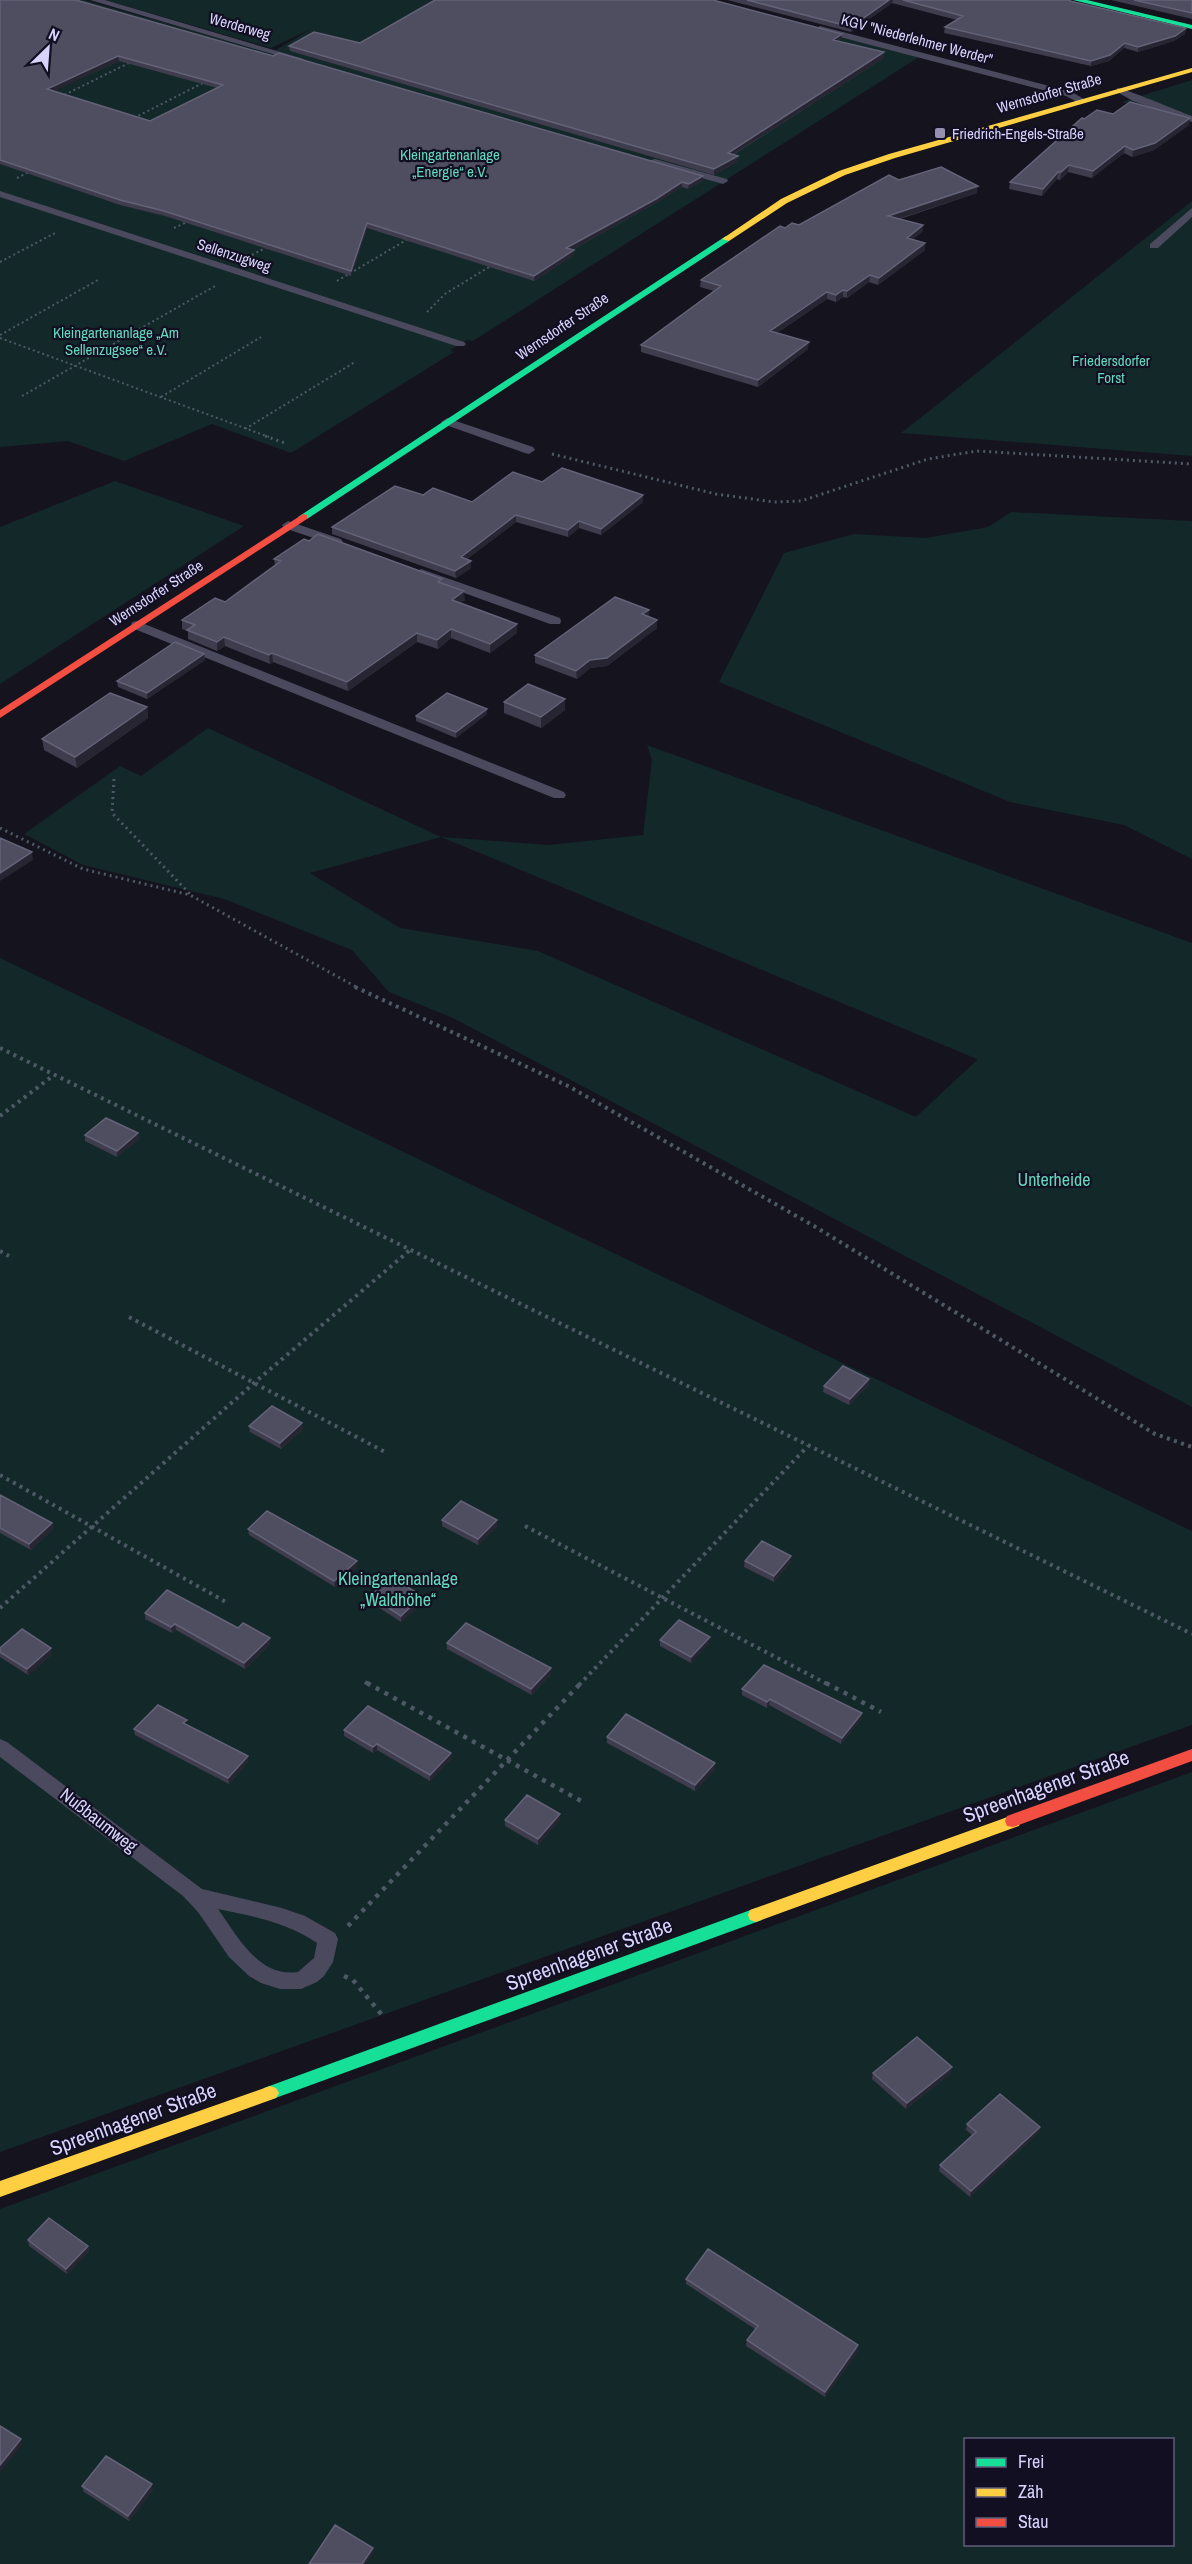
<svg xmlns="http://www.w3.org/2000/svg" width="1192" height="2564" viewBox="0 0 1192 2564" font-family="'Archivo Narrow',sans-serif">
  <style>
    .green { fill: #132829; fill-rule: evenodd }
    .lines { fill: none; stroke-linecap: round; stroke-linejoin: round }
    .path-far3 { stroke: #4d5a66; stroke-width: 2; stroke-dasharray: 2 3; stroke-linecap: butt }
    .path-far2 { stroke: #4d5a66; stroke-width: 3; stroke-dasharray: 2 4; stroke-linecap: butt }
    .path-far1 { stroke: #4d5a66; stroke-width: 4; stroke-dasharray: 3 4.5; stroke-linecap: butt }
    .path { stroke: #4d5a66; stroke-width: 4.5; stroke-dasharray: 4 6; stroke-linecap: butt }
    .lane { fill: #4a495e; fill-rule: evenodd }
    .fast { fill: #16e098; fill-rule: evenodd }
    .slow { fill: #ffcf43; fill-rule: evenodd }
    .jam { fill: #f24e42; fill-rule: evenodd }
    .wall { fill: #3f3c4d; fill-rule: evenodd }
    .shaded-wall { fill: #272532 }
    .building { fill: #4f4d60; stroke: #646278; stroke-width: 1.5; fill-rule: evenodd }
    .poi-dot { fill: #9490ae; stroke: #120f22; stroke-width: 2 }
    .labels { text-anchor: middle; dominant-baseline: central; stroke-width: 4.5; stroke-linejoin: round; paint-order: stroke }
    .far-street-label { font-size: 15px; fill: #d8d3fc; stroke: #120f22 }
    .far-poi-label { font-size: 15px; fill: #d8d3fc; stroke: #120f22; text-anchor: start }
    .far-park-label { font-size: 15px; fill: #63d8bb; stroke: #120f22 }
    .park-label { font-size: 18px; fill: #63d8bb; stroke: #120f22 }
    .street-label { font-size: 18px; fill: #d8d3fc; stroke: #120f22 }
    .near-street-label { font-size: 21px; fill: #d8d3fc; stroke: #120f22 }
  </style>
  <rect width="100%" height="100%" fill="#15131e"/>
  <path class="green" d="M0 0H85L271 53 311 29 271 48 105 0H697L919 57 473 341 467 340 450 350 454 352 291 453 212 424 124 461 68 441 0 447Z
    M1192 80V121L1121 102Z
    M1192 201V456L901 433 924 415Z
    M115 481 244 526 0 684V527Z
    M1011 512 1192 521V859L1124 825 1010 802 719 682 784 553 854 534 926 538 988 527Z
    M208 728 441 837 549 845 643 835 652 760 647 745 1192 943V1407L453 1018 389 992 352 950 224 899 83 865 24 834 120 766 141 776ZM441 837 977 1059V1060L916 1117 538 951 400 928 310 873Z
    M0 958 1192 1531V1725L0 2152Z
    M1192 1772V2564H0V2209ZM966 2440H1172V2544H966Z"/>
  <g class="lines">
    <path class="path-far3" d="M60 97 131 62
      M134 118 205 82
      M17 178 31 171
      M174 228 189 221
      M252 255 269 246
      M0 262 55 233
      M337 281 408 239
      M427 312 445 294 494 264
      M0 335 98 280
      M0 338 269 437
      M22 396 215 286
      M161 397 261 337
      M245 429 355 362"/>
    <path class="path-far2" d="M265 436 285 443
      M552 454 716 494 774 502 801 501 928 459 977 451 1192 464
      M114 779 112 813 190 894
      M0 828 83 869 190 895 358 988"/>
    <path class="path-far1" d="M355 987 568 1086 814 1226 1155 1434 1192 1447
      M0 1048 1192 1634
      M0 1116 54 1075
      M0 1251 9 1256
      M129 1317 385 1452
      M0 1475 226 1602
      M525 1526 829 1685
      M0 1608 254 1383 410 1250
      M365 1682 370 1685
      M579 1685 808 1446"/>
    <path class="path" d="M367 1683 583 1802
      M826 1683 881 1712
      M348 1926 581 1683
      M344 1976 353 1980 382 2015"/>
    <path class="lane" d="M90 0H105L304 59 296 61Z
      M820 26 1072 92 1087 101 1079 103 1066 96 817 31 815 29Z
      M1117 88C1122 87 1181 112 1192 116V122L1133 101 1117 92Z
      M655 159 727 179 728 181 723 184 651 164V160Z
      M0 191 464 342 466 344 464 346H456L0 197Z
      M1192 208V217L1158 248H1150V244Z
      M447 418 533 447 535 450 529 454 525 453 443 424 441 422Z
      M288 521 341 539 343 542 337 546 284 528 282 525Z
      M421 569 560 618 561 621 560 624H550L417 576 415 573Z
      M137 621 564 792 566 795 564 798H554L132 628 131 625 132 622Z
      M0 1739 7 1742 202 1889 282 1908 305 1916 335 1933 338 1939 333 1962 324 1976 317 1982 301 1989H280L261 1983 249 1976 229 1957 198 1912 183 1896 0 1757ZM218 1909C253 1916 287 1923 317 1943L314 1958 298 1972C259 1978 238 1937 218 1909Z"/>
    <path class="fast" d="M1073 0H1087L1192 25V29Z
      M726 236 730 239 729 241 307 519H299L298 517Z
      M756 1908 762 1910 764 1915 762 1920 270 2100 264 2098 261 2093 264 2088Z"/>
    <path class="slow" d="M1192 68V72L895 158 845 175 787 203 729 241 722 239 781 199 839 171 889 154Z
      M1013 1815 1019 1816 1021 1821 1019 1826 756 1922 750 1920 748 1915 750 1910Z
      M270 2086 276 2088 279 2093 276 2098 0 2197V2181Z"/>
    <path class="jam" d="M303 514 307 515V519L0 718V710Z
      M1192 1749V1761L1013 1827 1007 1826 1005 1821 1007 1816Z"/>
  </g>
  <path class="wall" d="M0 0 703 176V181L688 189 682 187 656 203 572 250 574 255 534 281 367 228 351 276 165 216 120 205 0 164ZM119 61 217 88 150 121 53 91Z
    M727 0H1070V1L1186 28 1185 34 1174 41 1138 52 1124 48 1109 61 1091 66 944 33 945 27 957 20 892 3 851 32Z
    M1111 0H1192V19Z
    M841 39 838 41 884 52V58L733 155 737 162 714 175 290 51 289 46 360 43Z
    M1113 114 1190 118 1189 125 1154 150 1132 157 1124 153 1092 178 1068 172 1060 180 1057 179 1042 196 1009 189 1010 182Z
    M899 180 977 193 900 219 923 225V231L913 239 925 250 878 285 869 282 847 298 843 297 836 302 827 299 777 333 808 349 758 387 641 352V345L714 291 700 287 701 280 785 228 799 225Z
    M542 482 643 495V502L601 535 579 528 568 537 516 522 467 559 471 561V568L456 578 332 534V527L423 495 472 502Z
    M274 559 442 583 465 600 460 603 517 624V633L490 653 451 638 438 649 417 642 348 691 273 662 270 664 225 646 217 651 188 639V631L182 629V620L225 602 275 566Z
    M649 610V617L657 628 607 666 590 668 577 679 535 663V655Z
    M204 654 205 660 147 699 118 687 117 681Z
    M504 702 565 710 541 728 504 713Z
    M147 707 148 718 77 768 44 750 42 739Z
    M487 714 456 738 416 721V716Z
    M138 1133 139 1139 117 1157 85 1141V1135Z
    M869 1385 849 1405 823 1392 824 1386Z
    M249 1426 303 1429 281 1449 250 1432Z
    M0 1495 52 1523 53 1529 31 1550 0 1533Z
    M442 1520 497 1526 478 1545 442 1526Z
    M248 1529 357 1567 335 1587 249 1535Z
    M791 1556V1562L774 1582 744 1567 745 1561Z
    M370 1596H422V1602L401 1622 370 1602Z
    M145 1613 238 1628 270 1644 245 1669 176 1630 172 1633 145 1619Z
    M660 1640 709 1643 691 1663 660 1646Z
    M447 1643 551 1668V1674L532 1695 447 1649Z
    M0 1648 52 1654 28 1675 0 1657Z
    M742 1689 861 1719 841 1744 769 1705 767 1708 742 1695Z
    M134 1729 248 1762 229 1784 135 1735Z
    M344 1730 451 1759 430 1781 377 1750 373 1753 344 1736Z
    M607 1737 715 1769 695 1791 607 1743Z
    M560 1814V1820L538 1845 505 1826V1820Z
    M873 2073H951L906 2109 872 2079Z
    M967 2124 1040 2127 1039 2132 970 2197 939 2171 940 2165 972 2135 966 2130Z
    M28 2240 88 2246 89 2251 67 2274 29 2246Z
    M686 2279 858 2351 825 2397 746 2346 747 2340 755 2329 686 2284Z
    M82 2486 153 2490 129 2521 84 2492Z"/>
  <path class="shaded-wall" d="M889 0H893L892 3 851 32V27Z
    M1186 28 1185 34 1174 41 1138 52V47Z
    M842 34 841 39 832 45 833 40Z
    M1125 43 1124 48 1109 61 1091 66V61Z
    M884 52V58L727 158 728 153Z
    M118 56 119 61 47 94V89Z
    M1190 118 1189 125 1154 150 1132 157 1133 150Z
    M1125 146 1124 153 1092 178 1093 171Z
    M738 156 737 162 714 175V169Z
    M1069 165 1068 172 1060 180 1061 172Z
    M1058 172 1057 179 1042 196 1043 189Z
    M703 176V181L688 189 689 184Z
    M682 182V187L656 203 566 253V248Z
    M978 186 977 193 888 222V216Z
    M367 223V228L351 276V271Z
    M923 225V231L907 245V238Z
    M925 243V250L878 285 879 278Z
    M574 250V255L534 281V276Z
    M870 275 869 282 847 298V291Z
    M843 290V297L836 302V295Z
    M827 292V299L769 338 770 331Z
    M809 342 808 349 758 387V380Z
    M643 495V502L601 535V529Z
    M516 515V522L461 564V557Z
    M579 521V528L568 537V530Z
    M471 561V568L456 578 455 571Z
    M464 591 465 600 452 609V600Z
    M649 610V617L642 614Z
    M657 620V628L607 666 590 668 577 679 576 671 590 660Z
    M517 624V633L490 653V644Z
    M451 629V638L438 649 437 640Z
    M417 633V642L348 691 347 682Z
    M224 637 225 646 217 651V642Z
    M272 653 273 662 270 664 269 655Z
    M204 654 205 660 147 699V693Z
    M565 699V710L541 728V717Z
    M147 707 148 718 77 768 75 757Z
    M487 709V714L456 738V732Z
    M32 852 33 860 0 881V873Z
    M138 1133 139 1139 117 1157V1151Z
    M869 1379V1385L849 1405 850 1399Z
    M302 1423 303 1429 281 1449 280 1443Z
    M497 1520V1526L478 1545V1539Z
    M52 1523 53 1529 31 1550 29 1544Z
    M791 1556V1562L774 1582V1576Z
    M357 1561V1567L335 1587 334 1581Z
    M422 1596V1602L401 1622V1616Z
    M175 1624 176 1630 172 1633 171 1627Z
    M710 1637 709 1643 691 1663V1657Z
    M270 1638V1644L245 1669 244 1663Z
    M51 1648 52 1654 28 1675 27 1669Z
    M551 1668V1674L532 1695 531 1689Z
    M770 1699 769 1705 767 1708V1702Z
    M862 1713 861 1719 841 1744 842 1738Z
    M377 1744V1750L373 1753V1747Z
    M451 1753V1759L430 1781V1775Z
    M248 1756V1762L229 1784 228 1778Z
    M715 1763V1769L695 1791V1785Z
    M560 1814V1820L538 1845V1839Z
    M952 2067 951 2073 906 2109 907 2103Z
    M1040 2127 1039 2132 970 2197 971 2191Z
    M88 2246 89 2251 67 2274 66 2269Z
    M858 2345V2351L825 2397V2392Z
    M21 2439 22 2445 0 2472V2465Z
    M152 2484 153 2490 129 2521 128 2516Z
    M373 2548V2553L366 2564H362Z"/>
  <path class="building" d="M0 0H76L273 56 279 53 703 176 689 184 682 182 656 199 566 248 574 250 534 276 367 223 351 271 164 211 120 200 0 160ZM118 56 223 85 150 121 47 89Z
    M435 0H713L842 34 833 40 884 52 728 153 738 156 714 169 289 46 314 32 360 43Z
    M747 0H889L851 27Z
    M903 0H1070V1L1186 28 1175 36 1138 47 1125 43 1110 55 1091 61 945 27 963 16Z
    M1134 0H1192V13Z
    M1130 102 1190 118 1155 143 1133 150 1125 146 1093 171 1069 165 1061 172H1058L1043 189 1010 182 1082 118 1084 119 1097 110 1113 114Z
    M941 167 978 186 888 216 923 225 907 238 925 243 879 278 870 275 847 291 843 290 836 295 827 292 770 331 809 342 758 380 641 345 721 286 701 280 780 226 785 228 792 223 799 225 889 175 899 180Z
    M562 468 643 495 601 529 579 521 568 530 516 515 461 557 471 561 455 571 332 527 395 486 423 495 433 488 472 502 513 472 542 482Z
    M318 534 442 579 438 582 464 591 452 600 517 624 490 644 451 629 437 640 417 633 347 682 272 653 269 655 224 637 217 642 187 630 195 625 182 620 215 598 225 602 281 561 274 559 304 539 309 541Z
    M615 597 649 610 642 614 657 620 607 658 590 660 576 671 535 655Z
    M175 642 204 654 147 693 117 681Z
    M528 684 565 699 541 717 504 702Z
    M110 693 147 707 75 757 42 739Z
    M447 693 487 709 456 732 416 716Z
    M0 838 32 852 0 873Z
    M106 1118 138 1133 117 1151 85 1135Z
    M843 1366 869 1379 850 1399 824 1386Z
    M272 1406 302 1423 280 1443 249 1426Z
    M0 1495 52 1523 29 1544 0 1528Z
    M461 1501 497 1520 478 1539 442 1520Z
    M267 1511 357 1561 334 1581 248 1529Z
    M762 1541 791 1556 774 1576 745 1561Z
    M391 1577 422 1596 401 1616 370 1596Z
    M167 1590 238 1628 243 1623 270 1638 244 1663 175 1624 171 1627 145 1613Z
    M679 1620 710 1637 691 1657 660 1640Z
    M466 1623 551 1668 531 1689 447 1643Z
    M22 1629 51 1648 27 1669 0 1652V1648Z
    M764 1665 862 1713 842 1738 770 1699 767 1702 742 1689Z
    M158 1705 187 1720 183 1723 248 1756 228 1778 134 1729Z
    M368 1706 451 1753 430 1775 377 1744 373 1747 344 1730Z
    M626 1714 715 1763 695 1785 607 1737Z
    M527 1795 560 1814 538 1839 505 1820Z
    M917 2037 952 2067 907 2103 873 2073Z
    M1000 2094 1040 2127 971 2191 940 2165 976 2132 967 2124Z
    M49 2218 88 2246 66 2269 28 2240Z
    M708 2249 858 2345 825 2392 747 2340 758 2326 686 2279Z
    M0 2426 21 2439 0 2465Z
    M106 2456 152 2484 128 2516 82 2486Z
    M335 2525 373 2548 362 2564H309Z"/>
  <rect class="poi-dot" x="934" y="127" width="12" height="12" rx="3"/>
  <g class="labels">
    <g class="far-street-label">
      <text transform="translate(240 26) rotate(16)">Werderweg</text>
      <text transform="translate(917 39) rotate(15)">KGV "Niederlehmer Werder"</text>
      <text transform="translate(1049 93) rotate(-16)">Wernsdorfer Straße</text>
      <text transform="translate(234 255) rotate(18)">Sellenzugweg</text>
      <text transform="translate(562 326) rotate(-34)">Wernsdorfer Straße</text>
      <text transform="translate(156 593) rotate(-33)">Wernsdorfer Straße</text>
    </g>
    <g class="far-poi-label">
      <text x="952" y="133">Friedrich-Engels-Straße</text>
    </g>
    <g class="far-park-label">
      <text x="450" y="154">Kleingartenanlage<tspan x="450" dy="17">„Energie“ e.V.</tspan></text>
      <text x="116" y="332">Kleingartenanlage „Am<tspan x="116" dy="17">Sellenzugsee“ e.V.</tspan></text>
      <text x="1111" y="360">Friedersdorfer<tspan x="1111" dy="17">Forst</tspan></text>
    </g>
    <g class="park-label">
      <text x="1054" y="1179">Unterheide</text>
      <text x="398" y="1578">Kleingartenanlage<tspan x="398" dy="21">„Waldhöhe“</tspan></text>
    </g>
    <g class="street-label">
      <text transform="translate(99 1820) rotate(38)">Nußbaumweg</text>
    </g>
    <g class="near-street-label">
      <text transform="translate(1046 1786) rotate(-20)">Spreenhagener Straße</text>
      <text transform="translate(589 1954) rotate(-20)">Spreenhagener Straße</text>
      <text transform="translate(133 2119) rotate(-20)">Spreenhagener Straße</text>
    </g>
  </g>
  <rect x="964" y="2438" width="210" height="108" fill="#120f22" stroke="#615d79" stroke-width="1.5"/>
  <rect x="976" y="2458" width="30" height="9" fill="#16e098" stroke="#615d79" stroke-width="1.5"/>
  <text x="1018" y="2468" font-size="18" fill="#d8d3fc">Frei</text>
  <rect x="976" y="2488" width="30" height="9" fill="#ffcf43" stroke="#615d79" stroke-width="1.5"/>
  <text x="1018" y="2498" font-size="18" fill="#d8d3fc">Zäh</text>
  <rect x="976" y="2518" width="30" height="9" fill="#f24e42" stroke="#615d79" stroke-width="1.5"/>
  <text x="1018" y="2528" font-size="18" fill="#d8d3fc">Stau</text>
  <g transform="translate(48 48) rotate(25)" stroke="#120f22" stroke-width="4.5" paint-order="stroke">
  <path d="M0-4.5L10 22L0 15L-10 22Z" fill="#d8d3fc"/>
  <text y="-9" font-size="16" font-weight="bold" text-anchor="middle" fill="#d8d3fc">N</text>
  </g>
</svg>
